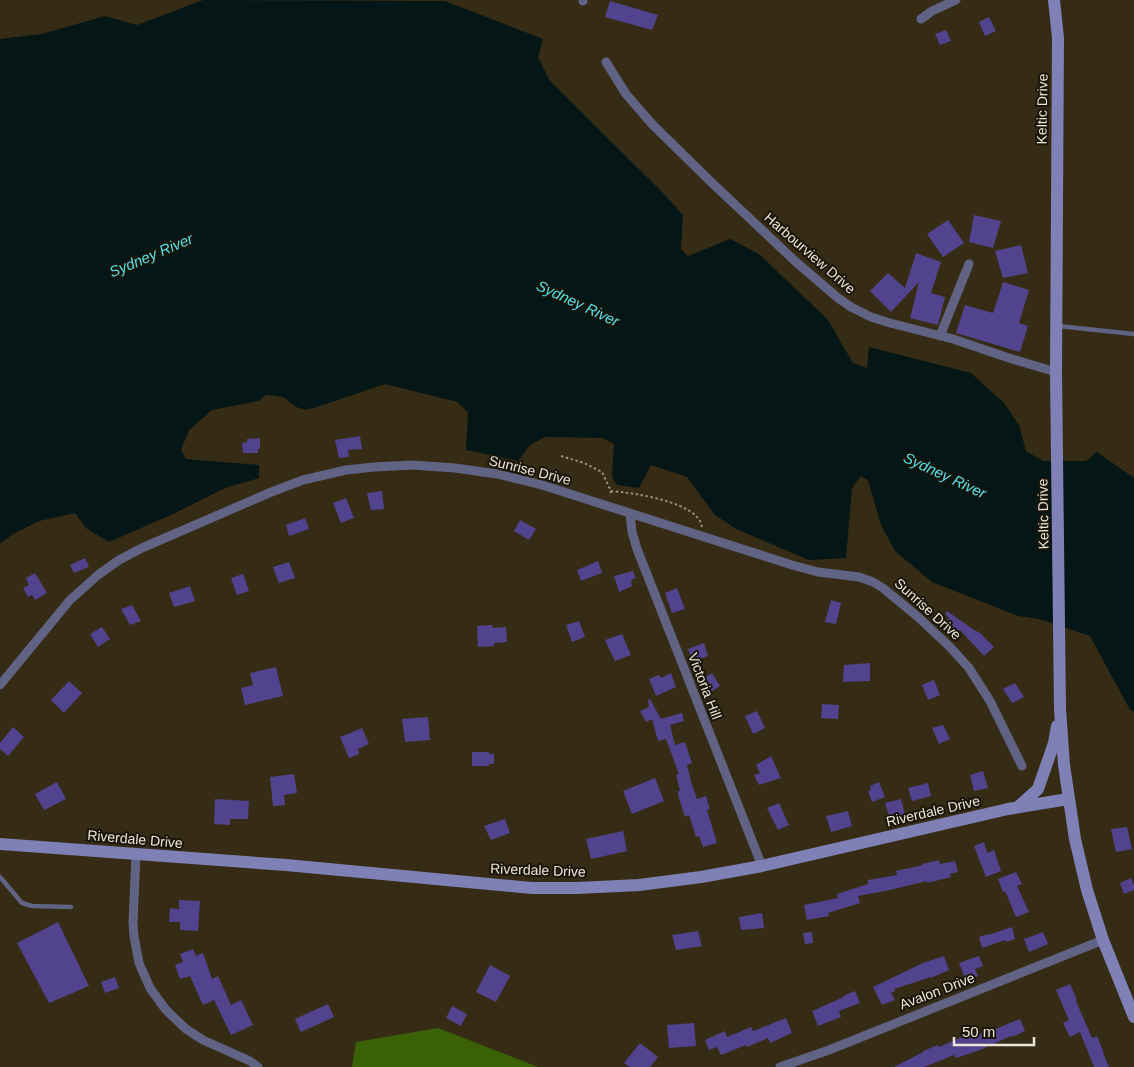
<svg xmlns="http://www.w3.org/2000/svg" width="1134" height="1067" viewBox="0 0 1134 1067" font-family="Helvetica,sans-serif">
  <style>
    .forest { fill: #3a6106 }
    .water { fill: #051617 }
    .building { fill: #51438e }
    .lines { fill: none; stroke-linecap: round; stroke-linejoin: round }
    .path { stroke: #978f7c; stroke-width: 2; stroke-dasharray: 2.5 2.5; stroke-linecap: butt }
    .lane { stroke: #616385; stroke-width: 4.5 }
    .street { stroke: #616385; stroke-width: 9 }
    .secondary { stroke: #7f80b6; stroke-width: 12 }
    .labels { text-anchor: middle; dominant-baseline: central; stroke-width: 4; stroke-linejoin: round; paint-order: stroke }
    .street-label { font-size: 14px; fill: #ece5d7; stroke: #1a150b }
    .water-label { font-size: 15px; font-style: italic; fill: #53e0ea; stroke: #1a150b }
  </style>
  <rect width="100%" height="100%" fill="#362c15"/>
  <path class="forest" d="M438 1028 538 1067H352L356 1042Z"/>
  <path class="water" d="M203 0 445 1 543 39 538 57 550 81 662 192 683 215 681 249 688 256 730 239 759 254 828 320 853 363 867 368 869 347 971 373 1004 403 1019 425 1026 451 1043 461H1086L1097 452 1134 478V712L1130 710 1090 636 1039 619 1018 616 932 582 895 551 881 525 868 480 861 476 852 488 846 558 809 560 736 529 715 515 687 477 651 465 639 488 617 485 612 477 614 444 602 438 545 437 530 445 518 461 466 450 468 413 458 402 385 384 314 408 305 410 296 407 283 397 266 395 259 401 212 410 189 430 181 450 186 459 259 465V478L225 488 173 514 109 542 86 528 75 513 39 521 13 534 0 544V39L42 34 105 16 137 25Z"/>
  <path class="building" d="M610 1 658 15 652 30 605 17Z
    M989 17 996 31 985 36 979 22Z
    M946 30 951 41 940 45 935 34Z
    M974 215 1001 221 993 248 969 242Z
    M948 220 964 243 943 257 927 234Z
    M1021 245 1028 273 1003 278 995 251Z
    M916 253 941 262 931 293 945 297 938 325 910 318 919 282 891 312 870 291 888 273 905 288Z
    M1003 282 1029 290 1019 323 1028 326 1020 352 956 333 965 305 993 313Z
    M360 436 362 449 348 450 349 457 339 458 335 440Z
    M260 438V449H258V453H243L242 443 247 442V439Z
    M382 491 384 509 371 510 367 493Z
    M346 498 354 518 341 523 333 503Z
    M305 518 309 529 289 536 286 525Z
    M520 520 536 529 529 540 514 531Z
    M85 558 89 567 74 573 70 565Z
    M598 561 602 573 581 581 577 570Z
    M289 562 295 578 279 583 273 567Z
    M633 571 636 578 631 580 632 586 619 592 614 576Z
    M35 573 47 593 35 600 32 595 28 597 23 588 29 585 26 578Z
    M243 574 249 591 237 595 231 578Z
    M190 586 195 601 174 607 169 593Z
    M677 588 685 609 672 613 665 593Z
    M831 600 841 603 836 624 825 622Z
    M132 605 141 621 130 625 121 609Z
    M947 611 977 632 978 631 994 647 984 656 960 630 955 637 942 627 949 618 945 614Z
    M579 621 585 637 572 642 566 625Z
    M492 625 493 628 506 627 507 642 494 643V646L478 647 477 626Z
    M102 627 110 639 98 647 90 634Z
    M622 634 631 655 615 661 605 640Z
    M704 643 708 656 692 662 688 649Z
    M870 663V681L843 682 844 665Z
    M276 667 283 696 245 705 241 688 253 685 250 673Z
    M671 673 676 687 656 696 649 679 659 675 661 678Z
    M712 673 720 686 708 694 700 681Z
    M934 680 940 695 928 700 922 685Z
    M69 681 82 693 64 713 51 700Z
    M1015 683 1024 697 1012 703 1003 689Z
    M650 699 661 719 682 713 684 721 670 725 675 745 685 742 692 763 687 765 692 785 697 799 706 796 710 809 707 810 717 843 703 847 699 836 696 837 689 815 685 817 678 795V791H680L676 775 679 774 666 739 658 741 652 719 646 722 640 711 649 707 648 700Z
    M822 704 839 705 838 719 821 718Z
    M757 711 765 728 753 734 745 716Z
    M428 717 430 740 405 742 402 719Z
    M943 725 950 739 939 744 932 728Z
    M13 727 24 737 8 756 0 749V743Z
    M362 728 369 744 358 749 359 754 349 758 340 737Z
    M472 752H489V754H494V764H489V766H472Z
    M771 756 781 778 759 785 754 775 760 773 756 765Z
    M983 771 988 788 974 791 970 775Z
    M294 774 297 793 284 795 285 805 273 806 270 777Z
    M655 778 664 801 632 814 623 791Z
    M57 782 66 799 44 810 35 794Z
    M879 782 885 797 872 802 868 791 871 790 870 786Z
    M928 783 931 796 912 801 908 788Z
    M215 799 249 801 248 819H230V825L214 824Z
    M901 799 906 818 891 822 885 803Z
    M779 803 789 825 778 830 767 808Z
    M848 811 852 826 831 832 826 816Z
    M505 819 510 833 491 840 484 826Z
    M1127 827 1132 849 1116 852 1111 829Z
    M623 831 627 851 591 859 586 839Z
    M984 842 987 853 994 850 1001 871 986 877 974 846Z
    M939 860 940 864 955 861 958 872 950 874 951 877 927 883V881L890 890 858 896 860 903 828 913 829 916 807 920 804 905 838 898 837 894 868 884V880L897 875 896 871 923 865 922 864Z
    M1016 872 1022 884 1017 886 1029 912 1016 917 1005 891 1003 892 998 879Z
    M1131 878 1134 885V890L1124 894 1120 883Z
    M179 900 200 901 198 931 180 930V922H169L170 908 179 909Z
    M762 913 764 928 741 930 739 917Z
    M58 922 89 986 49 1003 17 943Z
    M1012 927 1015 939 1006 942 1005 940 982 948 979 937 988 934V935Z
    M698 931 702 946 676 950 672 935Z
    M812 932 813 943 805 944 803 933Z
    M1043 932 1048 944 1029 952 1024 939Z
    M193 949 196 956 203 953 212 979 218 976 231 1005 241 1000 253 1025 231 1035 214 1000 203 1005 190 976 180 979 175 965 183 962 180 954Z
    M944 956 949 970 931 978V977L894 989 895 991 891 993 895 1000 882 1005 873 987 923 963Z
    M979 956 983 966 975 969 978 976 966 981 959 963Z
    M490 965 510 976 496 1002 476 992Z
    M115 977 119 988 105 993 101 982Z
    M1070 984 1077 1000 1076 1001 1092 1038 1097 1036 1104 1053H1103L1109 1067H1094L1080 1032 1070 1037 1063 1023 1069 1020 1056 990Z
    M855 991 860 1003 839 1011 841 1017 818 1026 812 1011 844 997 843 996Z
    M328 1004 334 1017 301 1032 295 1019Z
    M452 1006 467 1014 461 1026 446 1018Z
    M786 1018 792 1033 770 1043 768 1038 747 1047 746 1045 721 1055 717 1047 709 1050 705 1040 725 1031 727 1037 751 1027 753 1031Z
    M1020 1019 1025 1031 1012 1037 1011 1036 980 1050 956 1058 954 1055 924 1067H894L923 1052V1051L938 1045 939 1047 969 1034 971 1038 992 1028 993 1030Z
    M694 1023 696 1046 669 1048 667 1025Z
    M640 1043 658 1057 650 1067H630L624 1063Z"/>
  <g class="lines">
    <path class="path" d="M561 456 584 463 602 472 611 491 610 496
      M611 491C634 493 681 500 697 517 700 519 701 524 702 527"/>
    <path class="lane" d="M1058 326 1134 334
      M0 877 22 903 32 906 71 907"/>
    <path class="street" d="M583 0V1
      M921 19 932 11 956 0
      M606 62 626 94 652 124 710 181 796 262 838 298 851 307 871 317 890 323 953 339 1009 358 1056 372
      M940 336 969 264
      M630 513 632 532 637 549 762 866
      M0 685 70 600 98 575 119 560 142 548 269 493 303 480 346 470 374 467 412 465 455 468 497 474 542 485 792 565 818 572 859 577 873 582 883 588 918 617 950 647 969 668 990 701 1022 766
      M136 855 133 922 134 936 139 963 150 988 166 1010 186 1029 203 1040 250 1061 258 1067
      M780 1067 829 1050 1103 940"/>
    <path class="secondary" d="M1054 0 1058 38 1056 372 1060 709 1064 765 1075 839 1087 890 1103 940 1134 1017
      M1018 807 1038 789 1054 743 1057 726
      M0 844 286 865 532 888H577L639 885 701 877 762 866 1008 809 1068 799"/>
  </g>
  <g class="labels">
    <g class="street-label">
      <text transform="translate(1042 109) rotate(-89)">Keltic Drive</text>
      <text transform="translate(810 253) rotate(41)">Harbourview Drive</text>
      <text transform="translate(530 470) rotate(14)">Sunrise Drive</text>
      <text transform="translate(1043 514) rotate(-91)">Keltic Drive</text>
      <text transform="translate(928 609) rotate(42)">Sunrise Drive</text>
      <text transform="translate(705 686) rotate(69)">Victoria Hill</text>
      <text transform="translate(933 811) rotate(-13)">Riverdale Drive</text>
      <text transform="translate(135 839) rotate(5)">Riverdale Drive</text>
      <text transform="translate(538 870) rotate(2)">Riverdale Drive</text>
      <text transform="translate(937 991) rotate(-21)">Avalon Drive</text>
    </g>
    <g class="water-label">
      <text transform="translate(151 255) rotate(-23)">Sydney River</text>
      <text transform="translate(578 303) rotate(25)">Sydney River</text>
      <text transform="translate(945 475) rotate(25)">Sydney River</text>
    </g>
  </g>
  <path d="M954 1037v8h80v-8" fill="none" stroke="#ece5d7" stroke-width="2.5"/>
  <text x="962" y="1037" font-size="15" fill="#ece5d7" stroke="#1a150b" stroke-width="4" paint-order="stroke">50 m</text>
</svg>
